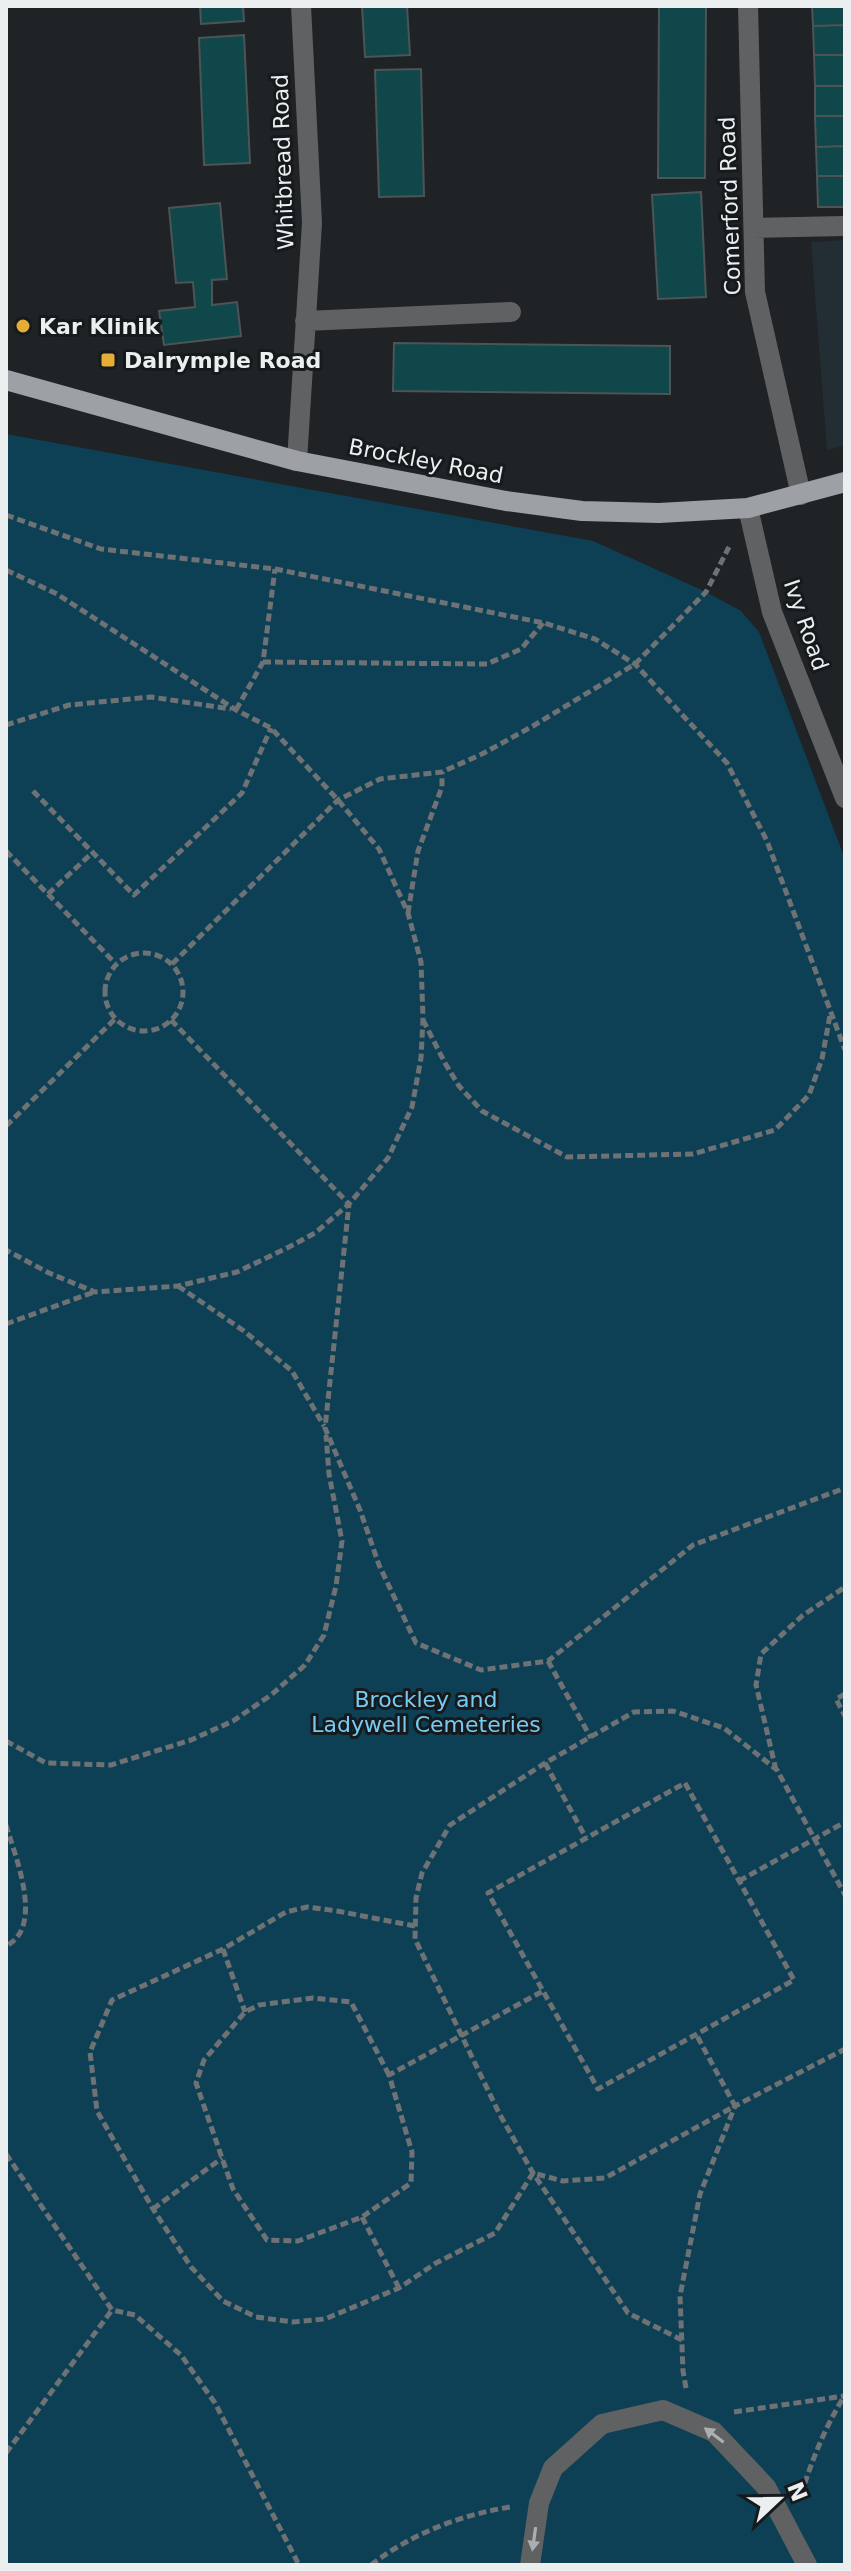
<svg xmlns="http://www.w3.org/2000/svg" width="851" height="2571" viewBox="0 0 851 2571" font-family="'DejaVu Sans',sans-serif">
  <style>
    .built { fill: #232e34 }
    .green { fill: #0e4055 }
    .building { fill: #10474a; stroke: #4d5454; stroke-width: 2 }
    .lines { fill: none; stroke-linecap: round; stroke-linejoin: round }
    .path { stroke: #6e7275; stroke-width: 5; stroke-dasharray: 8 4; stroke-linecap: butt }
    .minor { stroke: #606163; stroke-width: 20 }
    .major { stroke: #9da0a5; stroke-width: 20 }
    .oneway { fill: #acafb1 }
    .poi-dot { fill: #e5ad36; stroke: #161a1d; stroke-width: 3 }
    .labels { text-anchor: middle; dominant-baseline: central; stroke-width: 6; stroke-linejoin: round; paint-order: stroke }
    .street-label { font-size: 22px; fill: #ebeff0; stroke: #161a1d }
    .poi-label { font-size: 22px; font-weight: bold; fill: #ebeff0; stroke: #161a1d; text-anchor: start }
    .park-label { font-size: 22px; fill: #77caf2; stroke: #161a1d }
  </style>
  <rect width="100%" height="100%" fill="#1f2326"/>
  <path class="built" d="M845 240V445L827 450 811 242Z"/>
  <path class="green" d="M6 434 593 541 706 592 741 611 759 632 845 859V2565H6Z"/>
  <path class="building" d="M200 6H243L244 21 201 24Z
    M362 6H407L410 55 365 57Z
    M659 6H706L705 178H658Z
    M812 6H845V25L813 26Z
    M845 25V55H814L813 26Z
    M244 35 250 163 204 165 199 38Z
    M814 55H845V86H815Z
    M421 69 424 196 379 197 375 70Z
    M815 86H845V116H815Z
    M815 116H845V146L816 147Z
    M845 146V176H817L816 147Z
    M817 176H845V207H818Z
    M701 192 706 297 658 299 652 195Z
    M220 203 227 279 212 280V305L237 302 241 336 164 345 159 311 195 307 193 282 176 283 169 208Z
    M394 343 670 346V394L393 391Z"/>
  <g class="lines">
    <path class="path" d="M6 515 101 549 275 569 544 623 595 639 635 664 727 763 767 841 845 1050
      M6 570 57 594 236 710 271 728 338 800 379 849 408 913 421 962 423 1019 421 1058 412 1107 388 1158 349 1204 315 1233 289 1247 237 1272 178 1286 95 1292 49 1273 6 1250
      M263 662 487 664 521 649 543 623
      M236 710 263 662 275 569
      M6 725 69 705 151 697 231 709
      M33 791 134 895 242 793 271 728
      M6 851 115 963
      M48 894 92 853
      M408 913 418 851 442 787V772
      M105 992a39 39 0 1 1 78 0a39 39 0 1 1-78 0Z
      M172 964 338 800 380 779 442 772 482 754 533 726 635 664 706 592 729 547
      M171 1020 349 1204 325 1428 360 1510 379 1565 416 1643 481 1670 548 1661 693 1545 845 1488
      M423 1020 445 1063 459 1086 482 1111 567 1157 693 1154 775 1130 809 1095 822 1059 830 1015
      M6 1126 115 1019
      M178 1286 244 1331 292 1371 324 1426
      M6 1324 94 1292
      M548 1661 591 1738
      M845 1694 836 1699 845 1716
      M6 1741 46 1763 111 1765 191 1740 233 1721 271 1695 305 1665 324 1635 336 1586 342 1541 329 1474 326 1435
      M545 1763 586 1838
      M776 1770 756 1685 761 1654 802 1616 845 1587
      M685 1783 794 1980 598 2089 488 1893Z
      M6 1825C15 1856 45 1927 6 1946
      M739 1881 845 1822
      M415 1926 337 1911 307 1907 286 1912 223 1949 112 2000 90 2052 97 2111 153 2209 191 2267 223 2301 256 2317 293 2322 325 2319 399 2288 436 2263 495 2233 533 2173 563 2181 605 2178 735 2106 696 2034
      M223 1949 245 2012
      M389 2075 351 2002 313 1998 259 2005 245 2012 204 2060 196 2083 222 2158 233 2189 267 2240 298 2241 362 2217 411 2183 412 2152 389 2075 543 1991
      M6 2154 112 2310 135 2315 181 2355 215 2403 299 2565
      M153 2209 222 2158
      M362 2217 399 2288
      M682 2340 628 2313 533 2173 499 2113 415 1939 416 1898 422 1873 450 1825 545 1763 634 1712 673 1711 724 1728 777 1770 845 1895
      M686 2388 683 2371 680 2296 700 2194 735 2106 845 2049
      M734 2412 844 2396
      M6 2453 112 2310
      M801 2495C812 2460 825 2427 845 2395
      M371 2565C411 2534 460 2515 510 2507"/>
    <path class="minor" d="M748 6 755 292 801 495
      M754 228 845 226
      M305 321 511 312
      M297 461 312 223 301 6
      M748 508 772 612 845 798
      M530 2565 539 2503 553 2468 602 2424 663 2410 714 2432 766 2487 807 2565"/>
    <path class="major" d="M6 380 297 461 506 501 582 511 659 513 748 508 845 482"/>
  </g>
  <defs><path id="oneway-solid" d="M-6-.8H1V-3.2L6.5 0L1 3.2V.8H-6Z" transform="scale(2)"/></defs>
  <g class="oneway">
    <use href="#oneway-solid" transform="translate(714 2435) rotate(-143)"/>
    <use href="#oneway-solid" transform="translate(534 2539) rotate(98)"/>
  </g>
  <g class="poi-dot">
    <circle cx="23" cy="326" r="8"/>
    <rect x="100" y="352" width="16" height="16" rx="4"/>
  </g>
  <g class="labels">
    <g class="street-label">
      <text transform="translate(283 162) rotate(-92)">Whitbread Road</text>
      <text transform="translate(730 206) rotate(-92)">Comerford Road</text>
      <text transform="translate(426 461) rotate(11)">Brockley Road</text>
      <text transform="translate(806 625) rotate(71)">Ivy Road</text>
    </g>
    <g class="poi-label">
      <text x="39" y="326">Kar Klinik</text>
      <text x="124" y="360">Dalrymple Road</text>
    </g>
    <g class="park-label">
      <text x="426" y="1699">Brockley and<tspan x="426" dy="25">Ladywell Cemeteries</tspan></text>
    </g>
  </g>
  <rect width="851" height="2571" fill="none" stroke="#ebeff0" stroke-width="16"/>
  <g transform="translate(779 2499) rotate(68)" stroke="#161a1d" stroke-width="6" paint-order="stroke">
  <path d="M0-6L14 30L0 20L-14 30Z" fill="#ebeff0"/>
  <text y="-12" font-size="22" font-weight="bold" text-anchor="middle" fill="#ebeff0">N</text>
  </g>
</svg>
